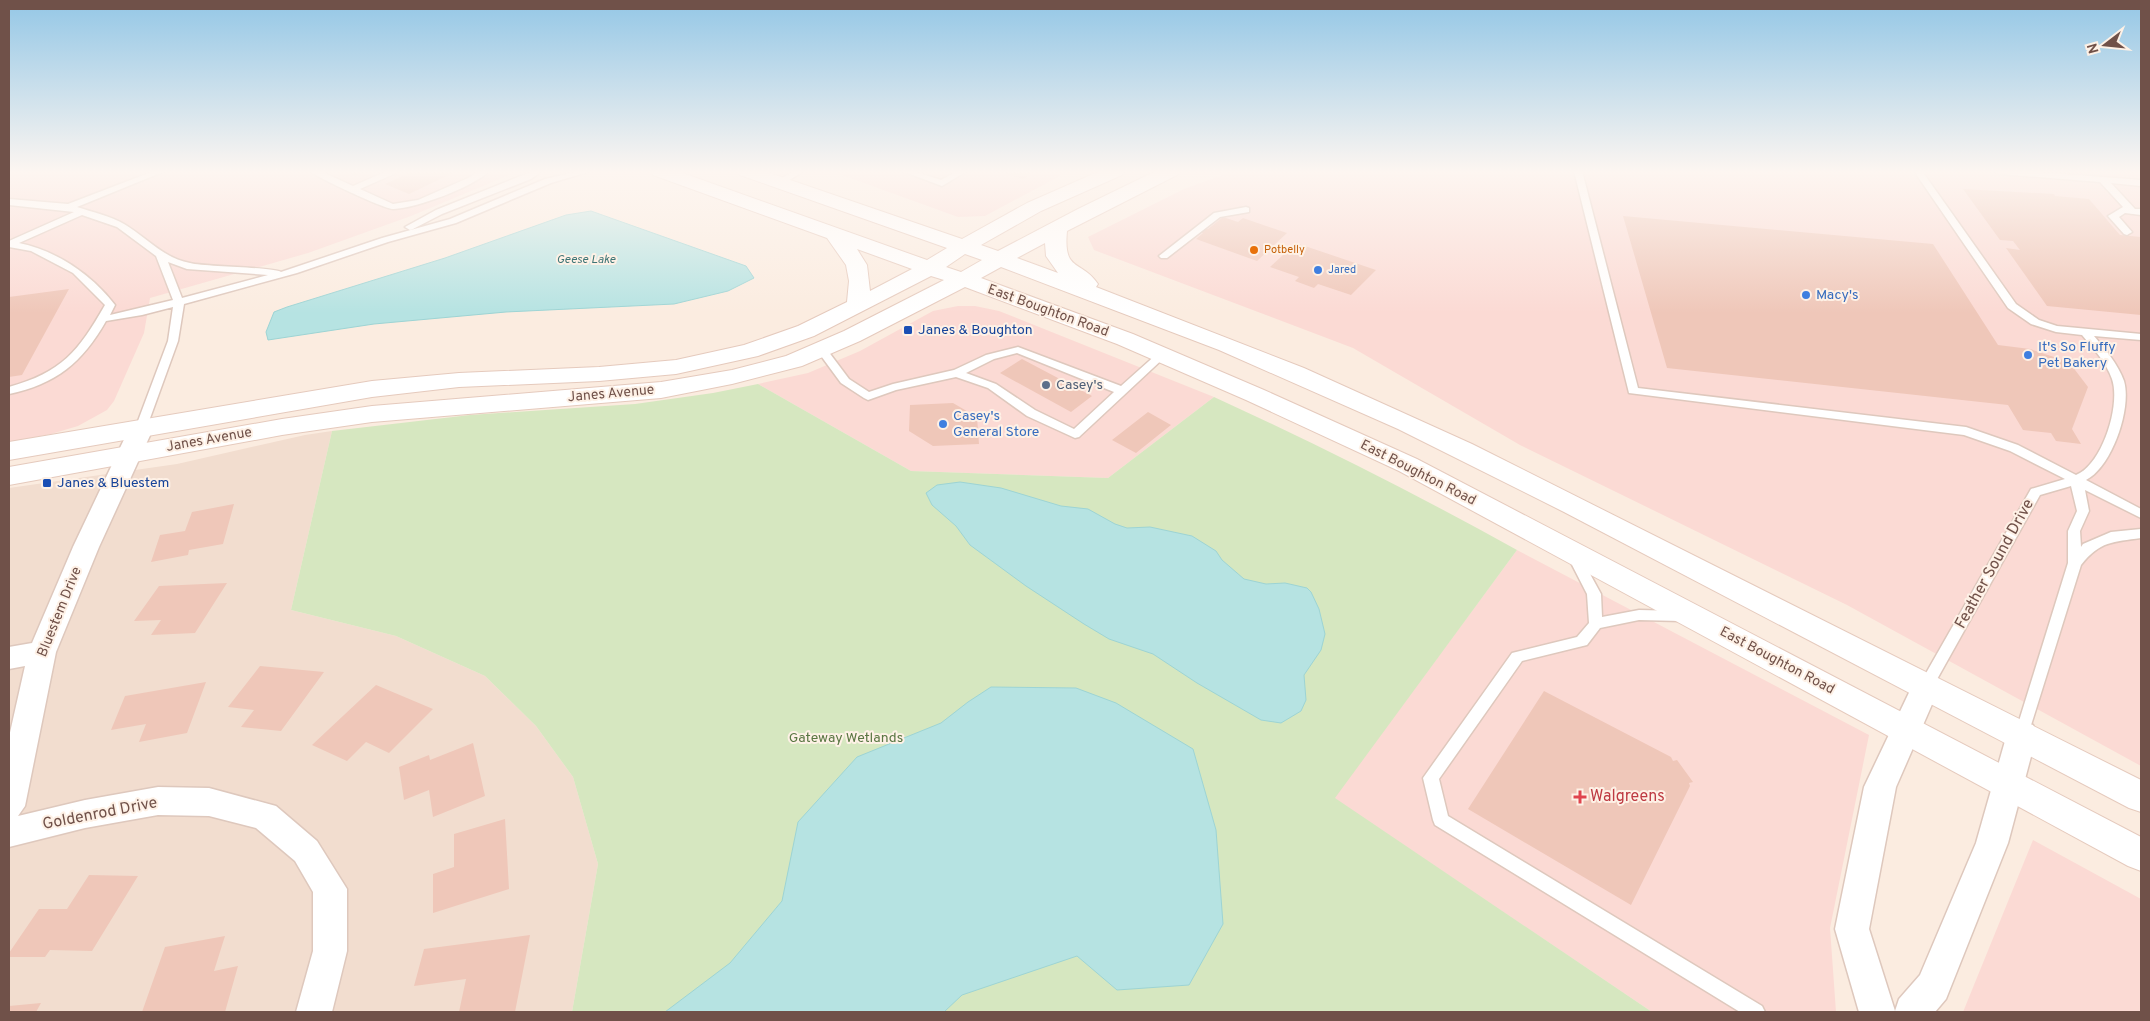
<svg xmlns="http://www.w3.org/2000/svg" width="2150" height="1021" viewBox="0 0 2150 1021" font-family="Overpass,sans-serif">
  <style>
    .residential { fill: #f2ddcf }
    .commercial { fill: #fbdad4 }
    .green { fill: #d6e7c0 }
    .water { fill: #b6e3e2; stroke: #9dd4d4 }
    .building { fill: #efc7b9 }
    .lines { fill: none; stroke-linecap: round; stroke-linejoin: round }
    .lane-casing { stroke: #dec8bd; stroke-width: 3 }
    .street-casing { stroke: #dec8bd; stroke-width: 3 }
    .secondary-casing { stroke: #e5cabd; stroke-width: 2 }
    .lane { fill: #fff; fill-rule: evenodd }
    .street { fill: #fff; fill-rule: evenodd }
    .secondary { fill: #fff; fill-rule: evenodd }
    .food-dot { fill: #e8710a; stroke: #fef1e6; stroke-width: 2 }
    .shop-dot { fill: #3f7fe0; stroke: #fef1e6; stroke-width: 2 }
    .transit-dot { fill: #1a4fb4; stroke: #fef1e6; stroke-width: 2 }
    .service-dot { fill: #5c6f8a; stroke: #fef1e6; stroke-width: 2 }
    .health-dot { fill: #e0444e; stroke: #fef1e6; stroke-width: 2 }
    .labels { text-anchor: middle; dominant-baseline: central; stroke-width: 4; stroke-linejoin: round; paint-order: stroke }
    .far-food-label { font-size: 11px; fill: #c56008; stroke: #fef1e6; text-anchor: start }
    .far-shop-label { font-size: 11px; fill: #366cbe; stroke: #fef1e6; text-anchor: start }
    .far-water-label { font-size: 12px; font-style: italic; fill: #3e7576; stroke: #fef1e6 }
    .shop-label { font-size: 14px; fill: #366cbe; stroke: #fef1e6; text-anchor: start }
    .street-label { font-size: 14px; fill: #705149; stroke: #fef1e6 }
    .transit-label { font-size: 14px; fill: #164399; stroke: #fef1e6; text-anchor: start }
    .service-label { font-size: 14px; fill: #4e5e75; stroke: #fef1e6; text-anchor: start }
    .park-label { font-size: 14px; fill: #597642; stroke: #fef1e6 }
    .near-street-label { font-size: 16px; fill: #705149; stroke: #fef1e6 }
    .near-health-label { font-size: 16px; fill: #be3a42; stroke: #fef1e6; text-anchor: start }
  </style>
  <rect width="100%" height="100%" fill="#fbece0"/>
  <path class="residential" d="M332 431 291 610 396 636 485 676 536 726 573 777 598 864 572 1012H9V488L177 464 305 435Z"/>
  <path class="commercial" d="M9 171H512V174L411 216 308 253 150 298 144 333 114 401 107 410 78 426 51 434 9 442Z
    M831 171H1069L985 216 958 217Z
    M1233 171H2141V766L1847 605 1520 445 1353 348 1094 250 1088 237 1184 189Z
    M958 306H975L999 311 1214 397 1108 478 911 471 758 384 808 373 860 351 933 311Z
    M1517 550 1869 735 1830 928 1836 1012H1652L1334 798Z
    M2033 840 2141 899V1012H1963Z"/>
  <path class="green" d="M758 384 911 471 1108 478 1214 397C1317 444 1418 495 1517 550L1335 798 1652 1012H572L598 864 573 777 536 726 485 676 396 636 291 610 332 431 470 415 635 404 713 393Z"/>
  <path class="water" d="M591 211 746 266 754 278 728 291 674 304 506 312 374 324 268 340 266 332 274 312 287 307 445 258 566 215Z
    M960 482 1001 488 1061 506 1088 509 1115 524 1127 528 1150 527 1192 536 1216 551 1222 560 1244 579 1266 584 1285 583 1307 588 1311 592 1319 609 1325 634 1321 650 1304 675 1306 700 1301 711 1281 723 1261 720 1197 683 1153 654 1109 639 1084 624 1026 586 970 545 956 526 932 505 926 493 937 485Z
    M991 687 1076 688 1116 703 1193 749 1216 830 1223 924 1189 985 1117 990 1077 956 962 995 944 1012H665L730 963 782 901 798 822 857 757 941 723 968 702Z"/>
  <path class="building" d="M344 171H367L355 176Z
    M414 171H457L409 194 385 184Z
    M997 171H1035L1023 179Z
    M1963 189 2054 194 2055 196 2089 199 2120 235 2141 237V315L2047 306 2006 248 2020 250 2013 241 2000 240Z
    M1623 216 1933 244 1998 345 2030 349 2069 362 2088 387 2072 429 2081 444 2056 441 2051 433 2023 430 2008 405 1667 368Z
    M1223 217 1238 222 1243 218 1287 233 1257 261 1196 239 1203 233 1199 232 1203 228 1208 229Z
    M1296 243 1376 270 1351 295 1318 284 1314 288 1295 281 1299 277 1270 267Z
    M69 289 22 375 9 377V297Z
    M1022 359 1092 396 1071 412 1000 373Z
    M953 403 977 417 979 444 933 446 909 431 910 405Z
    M1148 412 1171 425 1136 453 1112 440Z
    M234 504 223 544 189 550 188 555 151 562 160 535 185 531 192 512Z
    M227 583 195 633 151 635 161 620 134 621 159 586Z
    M260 666 324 672 281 731 241 727 254 710 228 707Z
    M206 682 187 733 139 742 146 724 111 730 125 696Z
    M376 685 433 709 389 753 366 742 347 761 312 745Z
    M1544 691 1671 757 1673 761 1677 760 1693 782 1689 783 1690 786 1631 905 1468 809Z
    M473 743 485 796 433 817 429 790 404 800 399 767 429 755 430 760Z
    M505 819 509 889 433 913V874L454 867V834Z
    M89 875 138 876 92 951 50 950 45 957H9V953L39 909H67Z
    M530 935 515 1012H459L466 979 414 986 424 949Z
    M225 936 214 971 238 966 225 1012H142L165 947Z
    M41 1003 36 1012H9V1006Z"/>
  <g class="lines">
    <defs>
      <path id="lane" d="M154 171H165L77 207C92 212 111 216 124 224 146 237 163 258 190 263 205 267 274 267 281 272L382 238 450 219 545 179 579 171H591L551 183 456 223 388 242 297 273 184 304 178 341 145 432 141 433 135 429 168 341 173 307 142 315 106 321C82 363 56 384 9 394V387C62 372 78 352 105 305L73 273 31 251 9 247V241L74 212 9 205V199L68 204ZM82 215 117 227 156 256 173 300 110 315 115 305C91 274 57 251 19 243ZM168 262 187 269 268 275 182 298Z
        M310 171H320L353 186 387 171H397L396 173 360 189 393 204 418 200 468 178 480 171H489C474 187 416 208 394 209 386 210 316 177 310 171Z
        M533 171H542L531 179 442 214 413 229 410 230 405 227 436 210Z
        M794 171H804L783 184H777L776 182Z
        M902 171H913L941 180 957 171H967L942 186Z
        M1574 171H1582L1638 388 1966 427 2018 445 2076 475C2102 465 2121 405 2112 379 2106 362 2093 348 2082 335L2056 332 2031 324 2008 308 1914 171H1922L2016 304 2039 320 2057 326 2141 334V340L2094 336C2105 349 2118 364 2124 381 2132 408 2112 467 2086 480L2141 509V518L2085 490 2089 511 2080 531 2081 547 2083 544 2111 532 2141 529V538C2113 542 2100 541 2081 565L2027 738 2022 740 2017 738 2015 734 2068 563V531L2077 511 2071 486 2040 495 1931 690 1926 692 1921 690 1919 686 1921 682 2031 489 2065 479 2010 451 1964 435 1629 393Z
        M1995 171H2024L2141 180V186L2111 183 2135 209H2141V215L2125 213 2119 217 2132 232 2127 235 2124 234 2108 216 2123 207 2100 182 1999 174Z
        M1246 207 1249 208V212L1220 217 1167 258H1161L1159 256 1214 213Z
        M821 346 825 347 849 379 869 392 893 384 954 370 986 355 1018 347 1121 386 1158 353H1166L1167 355 1079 437 1075 438 1027 416 988 388 956 377 896 390 868 400 864 398 841 383 816 349ZM1017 353 1114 392 1074 429 1035 410 996 384 966 373 994 359Z
        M1573 550 1578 552 1601 594 1602 617 1639 610 1681 611 1686 612 1688 616 1686 620 1681 621 1639 620 1600 628 1587 645 1522 661 1439 779 1448 816 1762 1006 1765 1012H1740L1435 825 1433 820 1423 778 1512 653 1577 637 1589 623 1587 594 1567 555 1568 552Z"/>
      <path id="street" d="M141 422 149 424 153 429 99 547 56 652 25 806 18 816 85 800 158 787 209 788 276 806 317 841 347 889V951L332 1012H296L313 951V892L295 861 256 828 209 816 158 815 85 828 9 847V737L25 666 9 669V647L32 643 73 547 129 429 133 424Z
        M1926 674 1936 678 1940 686 1896 787 1869 929 1895 1011 1899 999 1920 975 1976 843 2007 734 2011 725 2022 722 2033 725 2037 734 2008 843 1946 999 1935 1012H1859L1835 929 1864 787 1916 678Z"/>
      <path id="secondary" d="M651 171H677L927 260 947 248 740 175 737 171H764L962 239 1027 203 1100 171H1125L1122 175 1041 211 981 245 998 251 1078 209 1156 171H1179L1177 175 1067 231C1063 273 1081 259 1098 284L1096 287 1304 368 1472 444 2141 780V812L2129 808 1564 512 1398 429 1219 350 1001 267 981 278 1133 334 1264 390 1417 459 2141 837V871L2128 866 1399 471 1246 400 1117 344 965 287 860 341 802 366 732 384 661 398 372 422 282 435 9 485V467L282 419 372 406 661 382 732 370 786 356 844 331 944 280 931 276 814 336 758 356 676 374 599 381 459 387 372 397 9 460V442L372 381 459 373 599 367 676 360 744 345 798 326 847 302 849 281 846 265 827 238 653 175ZM1045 243 1046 256 1058 273 1017 258ZM857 249 912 269 870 291 867 265ZM965 254 982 260 961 272 946 267Z"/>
    </defs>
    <use href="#lane" class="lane-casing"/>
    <use href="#street" class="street-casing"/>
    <use href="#secondary" class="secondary-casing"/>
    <use href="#lane" class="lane"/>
    <use href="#street" class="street"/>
    <use href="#secondary" class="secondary"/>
  </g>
  <linearGradient id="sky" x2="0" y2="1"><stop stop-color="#94c7e6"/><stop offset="0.55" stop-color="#fdf6f1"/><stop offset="1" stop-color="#fdf6f1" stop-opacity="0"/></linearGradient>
  <rect width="2150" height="313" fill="url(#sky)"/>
  <circle class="food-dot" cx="1254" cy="250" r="5"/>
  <g class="shop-dot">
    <circle cx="1318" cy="270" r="5"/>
    <circle cx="1806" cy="295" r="5"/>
    <circle cx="2028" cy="355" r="5"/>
    <circle cx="943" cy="424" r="5"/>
  </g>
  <g class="transit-dot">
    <rect x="903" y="325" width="10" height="10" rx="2.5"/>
    <rect x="42" y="478" width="10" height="10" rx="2.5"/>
  </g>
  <circle class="service-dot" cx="1046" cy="385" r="5"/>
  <path class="health-dot" d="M1577.5 789.5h5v5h5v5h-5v5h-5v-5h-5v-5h5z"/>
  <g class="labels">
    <g class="far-food-label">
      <text x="1264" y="250">Potbelly</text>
    </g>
    <g class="far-shop-label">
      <text x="1328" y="270">Jared</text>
    </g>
    <g class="far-water-label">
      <text x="586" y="260">Geese Lake</text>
    </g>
    <g class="shop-label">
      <text x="1816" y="295">Macy's</text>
      <text x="2038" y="347">It's So Fluffy<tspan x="2038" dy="16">Pet Bakery</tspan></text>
      <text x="953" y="416">Casey's<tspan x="953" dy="16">General Store</tspan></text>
    </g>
    <g class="street-label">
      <text transform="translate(1048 311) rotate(20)">East Boughton Road</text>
      <text transform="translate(611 394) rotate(-5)">Janes Avenue</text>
      <text transform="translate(209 440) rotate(-10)">Janes Avenue</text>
      <text transform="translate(1418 473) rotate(27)">East Boughton Road</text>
      <text transform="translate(60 612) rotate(-68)">Bluestem Drive</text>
      <text transform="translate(1777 661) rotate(28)">East Boughton Road</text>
    </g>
    <g class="transit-label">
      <text x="918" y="330">Janes &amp; Boughton</text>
      <text x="57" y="483">Janes &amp; Bluestem</text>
    </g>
    <g class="service-label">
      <text x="1056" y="385">Casey's</text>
    </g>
    <g class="park-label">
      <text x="846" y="738">Gateway Wetlands</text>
    </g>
    <g class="near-street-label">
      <text transform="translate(1995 564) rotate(-61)">Feather Sound Drive</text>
      <text transform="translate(100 814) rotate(-11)">Goldenrod Drive</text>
    </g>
    <g class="near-health-label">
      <text x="1590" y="797">Walgreens</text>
    </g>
  </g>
  <rect width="2150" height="1021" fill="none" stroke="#705149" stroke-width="20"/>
  <g transform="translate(2105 45) rotate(254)" stroke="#fef1e6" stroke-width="4" paint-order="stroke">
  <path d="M0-4L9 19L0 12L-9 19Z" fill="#705149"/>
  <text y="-8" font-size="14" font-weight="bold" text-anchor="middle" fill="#705149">N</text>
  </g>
</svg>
